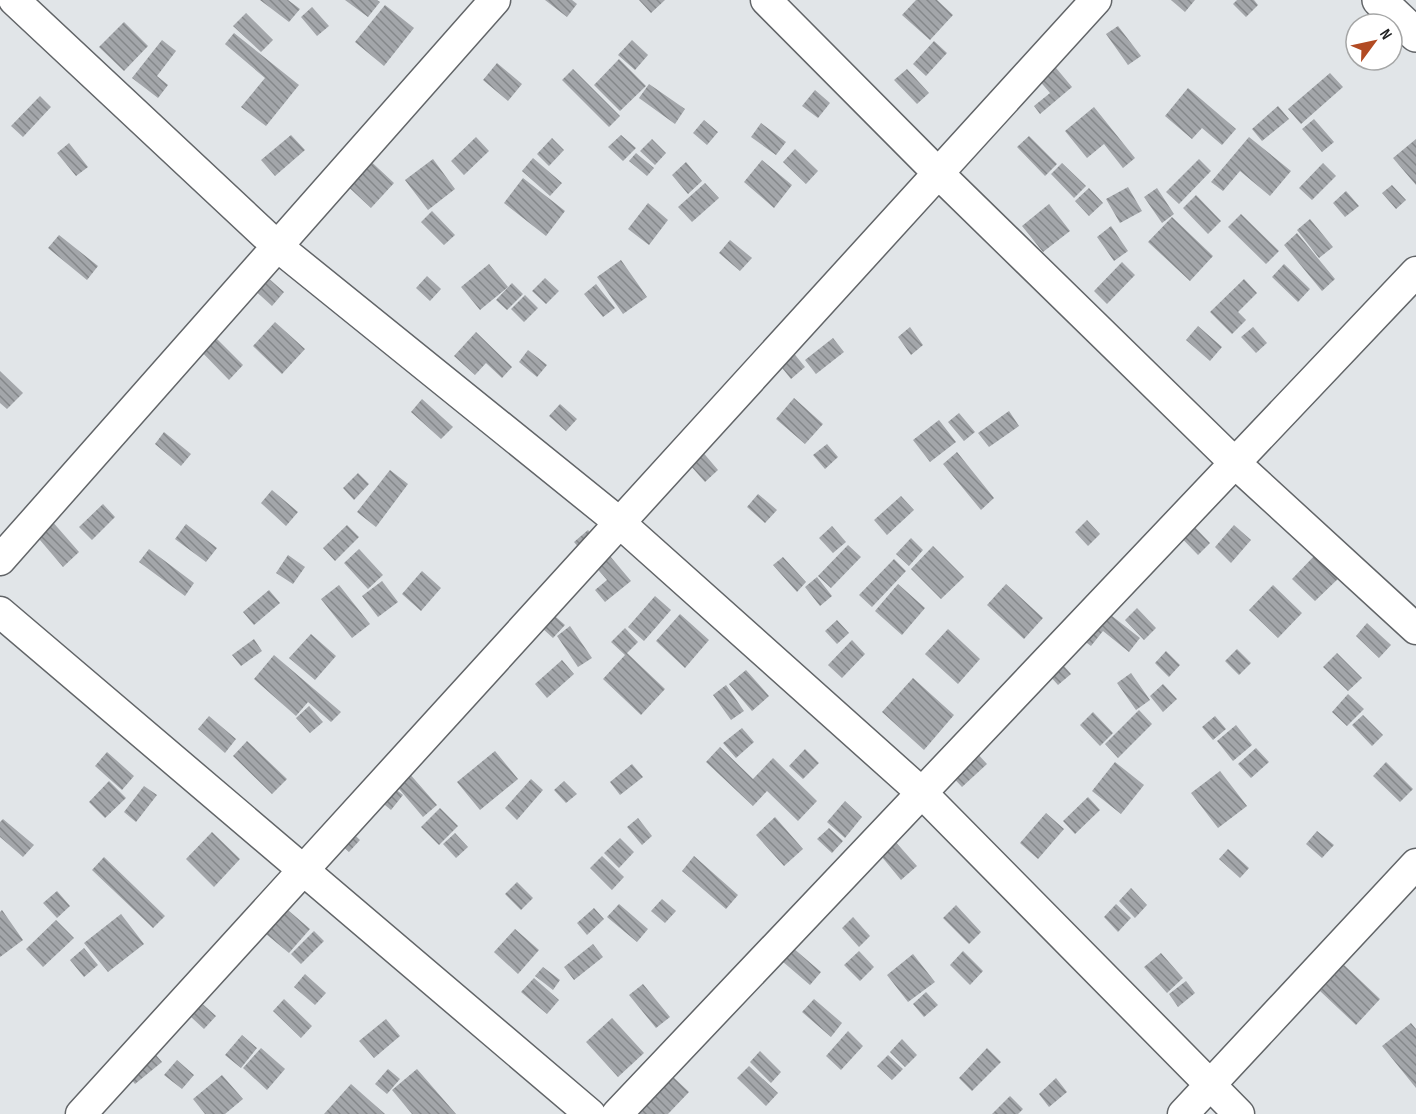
<svg xmlns="http://www.w3.org/2000/svg" width="1416" height="1114" viewBox="0 0 1416 1114" font-family="'Sofia Sans Condensed',sans-serif">
  <style>
    .building { fill: url(#building-back-hatch) }
    .lines { fill: none; stroke-linecap: round; stroke-linejoin: round }
    .minor-casing { stroke: #626568; stroke-width: 33 }
    .major-casing { stroke: #626568; stroke-width: 36 }
    .minor { stroke: #fff; stroke-width: 30 }
    .major { stroke: #fff; stroke-width: 33 }
  </style>
  <defs>
    <pattern id="building-back-hatch" width="6" height="6" patternUnits="userSpaceOnUse" patternTransform="scale(1.5)"><rect width="6" height="6" fill="#a3a6aa"/><path d="M-1 5l2 2M0 0l6 6M5-1l2 2" fill="none" stroke="#84878a"/></pattern>
  </defs>
  <rect width="100%" height="100%" fill="#e1e5e8"/>
  <path class="building" d="M260 0H288L300 9 289 22Z
    M345 0H377L380 2 368 17Z
    M545 0H572L577 4 567 17Z
    M639 0H665L651 13Z
    M916 0H937L953 15 930 40 902 15Z
    M1171 0H1195L1185 12Z
    M1237 0H1254L1258 5 1246 17 1233 4Z
    M385 5 414 28 384 66 355 42Z
    M312 7 329 26 317 36 301 17Z
    M246 13 273 40 261 52 233 26Z
    M124 22 148 46 124 71 99 47Z
    M1118 26 1141 56 1128 65 1106 34Z
    M234 33 299 85 266 126 241 107 265 78 225 44Z
    M162 40 176 51 157 76 168 85 158 98 132 78Z
    M632 40 648 55 635 70 618 55Z
    M934 41 947 53 926 76 913 64Z
    M1041 50 1072 87 1040 114 1034 106 1050 93 1025 64Z
    M619 59 646 86 620 111 594 85Z
    M497 63 522 84 508 101 483 80Z
    M573 69 620 116 609 127 562 80Z
    M907 69 929 93 917 104 894 80Z
    M1330 73 1343 87 1301 124 1288 109Z
    M649 84 685 109 675 124 639 98Z
    M1188 88 1236 129 1222 145 1202 128 1192 139 1165 116Z
    M815 90 830 103 818 118 802 106Z
    M40 96 51 107 23 137 11 126Z
    M1278 106 1289 119 1262 141 1252 129Z
    M1094 107 1135 158 1123 168 1104 144 1087 158 1065 131Z
    M1314 119 1334 142 1322 152 1302 129Z
    M704 120 718 132 707 145 693 133Z
    M761 123 786 142 776 155 751 137Z
    M291 135 305 150 275 176 261 160Z
    M621 135 636 148 623 161 608 147Z
    M1029 136 1057 164 1045 176 1017 147Z
    M476 137 489 151 464 175 451 161Z
    M1249 137 1291 171 1270 196 1240 171 1223 191 1211 182Z
    M552 138 564 150 549 166 537 154Z
    M652 139 666 153 655 165 640 151Z
    M1416 139V185L1393 158Z
    M69 143 88 167 76 176 57 153Z
    M795 149 818 171 806 184 783 162Z
    M636 153 654 168 647 176 629 161Z
    M364 155 394 183 371 208 341 180Z
    M533 158 562 183 550 196 522 171Z
    M433 159 455 189 428 210 405 180Z
    M1199 159 1211 171 1179 204 1166 192Z
    M762 160 792 185 774 208 744 182Z
    M686 162 702 181 688 194 672 175Z
    M1062 163 1086 186 1074 198 1051 174Z
    M1323 163 1336 176 1312 200 1299 188Z
    M523 178 565 211 546 236 504 203Z
    M705 183 719 198 692 222 678 207Z
    M1392 185 1406 200 1396 209 1382 193Z
    M1128 187 1142 211 1120 223 1106 199Z
    M1089 188 1103 203 1089 216 1075 201Z
    M1157 188 1174 214 1162 223 1144 197Z
    M1346 191 1359 206 1345 217 1333 203Z
    M1196 195 1221 221 1208 234 1183 208Z
    M648 203 668 220 649 245 628 229Z
    M1049 204 1070 231 1043 252 1022 226Z
    M432 211 455 235 444 245 421 222Z
    M1241 214 1279 251 1266 264 1228 227Z
    M1172 217 1213 256 1190 281 1148 242Z
    M1310 219 1333 247 1319 258 1297 230Z
    M1111 226 1128 251 1114 261 1097 237Z
    M1297 233 1335 279 1322 291 1284 245Z
    M59 235 98 266 87 280 48 248Z
    M730 240 752 258 740 271 719 253Z
    M621 260 647 297 623 314 597 277Z
    M1122 262 1135 275 1107 304 1094 291Z
    M489 264 508 287 480 310 461 287Z
    M1284 264 1310 289 1298 302 1272 277Z
    M258 269 284 292 272 306 246 282Z
    M427 276 441 289 430 301 416 288Z
    M545 278 559 291 546 304 532 291Z
    M1244 279 1257 293 1238 312 1246 320 1232 334 1210 312Z
    M512 283 523 294 507 310 496 300Z
    M596 284 615 308 603 317 584 294Z
    M525 295 538 308 524 322 511 309Z
    M275 322 305 349 282 374 253 346Z
    M1198 326 1222 347 1210 361 1186 340Z
    M910 327 923 345 911 355 898 337Z
    M1253 327 1267 343 1256 353 1241 337Z
    M207 329 243 365 229 380 193 343Z
    M476 332 512 367 502 378 486 363 475 375 454 356Z
    M777 333 805 367 791 379 763 344Z
    M833 338 844 352 816 374 805 360Z
    M528 350 547 365 537 377 519 362Z
    M0 371 23 393 7 409 0 403Z
    M794 398 823 424 805 444 776 419Z
    M422 399 453 427 441 439 411 412Z
    M560 404 577 419 566 431 549 416Z
    M1009 411 1019 426 989 447 978 433Z
    M959 413 975 432 964 441 948 422Z
    M939 420 956 442 930 462 913 440Z
    M164 432 191 454 181 466 155 444Z
    M689 436 718 470 705 482 675 448Z
    M827 444 838 457 825 469 813 455Z
    M957 452 994 498 981 510 943 464Z
    M390 470 408 484 376 527 357 512Z
    M358 473 369 484 354 500 343 488Z
    M272 490 298 512 286 526 261 503Z
    M758 494 777 510 765 523 747 507Z
    M901 496 914 510 887 535 874 520Z
    M103 504 115 517 92 540 79 527Z
    M44 512 79 552 63 567 28 526Z
    M1183 515 1210 543 1198 555 1171 527Z
    M1087 520 1100 534 1088 546 1075 532Z
    M186 524 217 548 206 562 175 539Z
    M347 525 359 537 335 561 323 548Z
    M1234 525 1251 540 1231 563 1215 547Z
    M832 526 846 542 833 553 819 538Z
    M588 530 631 581 605 602 595 590 607 580 574 542Z
    M911 538 923 550 909 566 896 554Z
    M848 545 861 557 831 588 818 576Z
    M933 546 964 577 941 599 911 569Z
    M149 549 194 583 185 596 139 562Z
    M359 549 383 575 368 589 344 563Z
    M1317 553 1341 576 1315 601 1292 579Z
    M288 555 305 567 293 584 276 573Z
    M783 557 806 582 797 592 773 565Z
    M894 559 906 571 872 607 859 595Z
    M422 571 441 588 421 611 402 594Z
    M817 577 832 596 820 606 805 587Z
    M382 581 398 602 378 617 362 596Z
    M898 584 925 608 902 635 875 611Z
    M1006 584 1043 618 1024 639 987 605Z
    M339 585 370 624 352 638 321 599Z
    M1273 585 1302 613 1278 638 1249 610Z
    M269 590 280 603 254 625 243 612Z
    M655 596 671 610 644 641 628 627Z
    M542 605 565 625 553 638 531 618Z
    M1098 605 1140 638 1129 652 1103 631 1091 646 1075 634Z
    M1137 608 1156 628 1144 640 1125 620Z
    M680 614 709 640 685 668 656 641Z
    M837 620 849 633 837 644 825 631Z
    M1367 623 1391 645 1379 658 1356 636Z
    M570 626 592 658 578 667 557 636Z
    M625 628 638 642 627 653 665 689 641 715 603 679 625 655 611 642Z
    M948 629 980 659 958 684 925 654Z
    M311 634 336 656 315 680 289 658Z
    M254 639 262 651 241 666 232 655Z
    M852 640 865 654 842 678 828 665Z
    M1237 649 1251 663 1239 675 1225 661Z
    M1166 651 1180 665 1169 677 1155 663Z
    M1337 653 1362 678 1348 691 1323 667Z
    M274 655 341 712 331 722 308 702 296 716 254 679Z
    M1055 656 1071 674 1058 685 1042 667Z
    M562 660 574 674 547 698 535 684Z
    M746 670 769 696 752 711 729 684Z
    M1131 673 1150 700 1136 710 1117 683Z
    M913 678 954 715 924 750 882 712Z
    M1163 684 1177 699 1163 712 1150 696Z
    M726 685 744 711 731 720 713 695Z
    M1348 694 1364 709 1347 726 1332 712Z
    M309 706 323 722 310 733 296 718Z
    M1139 710 1152 724 1118 758 1105 744Z
    M1093 712 1113 733 1100 746 1080 725Z
    M1363 715 1383 735 1372 746 1352 725Z
    M209 716 236 739 225 753 198 729Z
    M1215 716 1226 729 1213 740 1202 727Z
    M1236 725 1252 745 1233 761 1217 741Z
    M742 728 754 742 736 758 723 743Z
    M247 741 287 779 272 794 233 756Z
    M720 747 753 779 773 758 817 801 798 821 767 791 753 806 706 762Z
    M1256 748 1269 762 1251 778 1238 764Z
    M805 749 819 763 803 779 789 766Z
    M973 749 987 764 962 787 948 772Z
    M495 751 518 779 480 810 457 782Z
    M107 752 134 776 122 790 95 766Z
    M1115 762 1144 785 1121 814 1092 791Z
    M1386 762 1413 789 1400 802 1373 776Z
    M401 764 437 805 423 817 388 776Z
    M632 764 643 777 620 795 610 782Z
    M1220 771 1247 806 1218 828 1191 793Z
    M531 779 543 790 517 820 505 808Z
    M109 781 126 798 105 818 89 802Z
    M385 781 403 795 391 810 373 795Z
    M564 781 577 794 566 803 554 790Z
    M144 786 157 795 136 822 124 812Z
    M1088 797 1100 810 1075 834 1063 821Z
    M845 801 862 817 845 838 827 822Z
    M440 808 458 826 439 845 421 827Z
    M1046 813 1064 829 1038 859 1020 843Z
    M775 817 803 849 784 866 756 835Z
    M638 818 652 836 642 845 627 827Z
    M3 819 34 845 23 857 0 837V822Z
    M345 826 360 840 349 852 334 838Z
    M829 828 843 841 832 853 817 839Z
    M1317 831 1334 845 1322 858 1306 844Z
    M212 832 240 859 214 887 186 859Z
    M455 833 468 847 456 858 443 844Z
    M620 838 634 852 619 868 604 853Z
    M892 838 917 866 901 880 877 851Z
    M1228 849 1249 868 1240 878 1219 859Z
    M602 856 624 877 612 890 590 868Z
    M694 856 738 895 726 909 682 871Z
    M104 857 165 916 153 928 92 870Z
    M517 882 533 898 521 910 505 894Z
    M1131 888 1147 905 1135 918 1119 901Z
    M57 891 70 906 57 918 43 903Z
    M275 899 310 929 289 953 254 924Z
    M662 899 676 911 665 923 651 911Z
    M619 904 648 929 637 942 607 917Z
    M1116 904 1131 918 1118 932 1104 917Z
    M956 905 981 932 969 944 943 918Z
    M594 908 604 919 587 935 577 923Z
    M2 910 23 940 0 957V912Z
    M121 914 144 944 108 972 84 943Z
    M853 917 870 936 859 947 842 928Z
    M56 920 74 938 43 967 26 949Z
    M515 929 539 950 518 974 494 952Z
    M314 931 324 941 301 964 291 954Z
    M593 944 603 957 574 980 564 967Z
    M84 948 98 965 84 977 70 960Z
    M793 948 821 972 810 985 782 961Z
    M859 951 874 967 860 981 844 965Z
    M963 951 983 971 970 985 950 965Z
    M1161 953 1183 978 1167 993 1144 967Z
    M913 954 935 982 908 1002 887 975Z
    M1344 965 1380 999 1356 1025 1320 991Z
    M543 967 560 980 553 990 535 976Z
    M305 974 326 993 315 1005 294 987Z
    M534 978 559 1000 547 1014 521 992Z
    M1186 981 1195 993 1178 1007 1169 994Z
    M643 984 670 1017 656 1028 629 995Z
    M189 992 216 1016 204 1029 178 1005Z
    M926 992 938 1005 924 1017 913 1004Z
    M284 999 312 1026 301 1038 273 1011Z
    M814 999 842 1023 831 1037 802 1012Z
    M612 1018 644 1053 618 1077 586 1042Z
    M386 1019 400 1036 374 1058 359 1041Z
    M1411 1023 1416 1029V1088L1382 1046Z
    M848 1031 863 1046 841 1070 826 1056Z
    M242 1035 257 1048 241 1068 225 1055Z
    M902 1039 917 1055 905 1067 890 1052Z
    M149 1047 162 1062 135 1084 123 1069Z
    M261 1048 285 1069 267 1090 243 1068Z
    M987 1048 1001 1062 972 1091 959 1078Z
    M760 1051 781 1072 771 1083 750 1062Z
    M888 1055 903 1069 892 1080 877 1066Z
    M177 1060 194 1075 182 1089 164 1075Z
    M749 1066 778 1093 766 1106 737 1078Z
    M388 1069 400 1079 387 1094 375 1084Z
    M417 1069 456 1114H412L392 1090Z
    M222 1075 243 1099 225 1114H205L193 1099Z
    M671 1075 689 1092 668 1114H634Z
    M1056 1078 1067 1092 1049 1107 1039 1094Z
    M351 1084 385 1114H324Z
    M1010 1096 1023 1109 1018 1114H992Z"/>
  <g class="lines">
    <defs>
      <path id="minor" d="M14 0 277 246 620 523 922 793 1239 1114
        M766 0 938 173 1235 463 1416 629
        M0 560 495 0
        M0 612 590 1114
        M81 1114 1096 0
        M617 1114 1416 272
        M1183 1114 1416 864"/>
      <path id="major" d="M1379 0 1416 35"/>
    </defs>
    <use href="#minor" class="minor-casing"/>
    <use href="#major" class="major-casing"/>
    <use href="#minor" class="minor"/>
    <use href="#major" class="major"/>
  </g>
  <g transform="translate(1374 42) rotate(57)"><circle r="28" fill="#ffffff" stroke="#a5a6a6" stroke-width="1.5"/>
  <path d="M0-4.5L10 22L0 15L-10 22Z" fill="#b24b23"/>
  <text y="-9" font-size="16" font-weight="bold" text-anchor="middle" fill="#1f2021">N</text>
  </g>
</svg>
